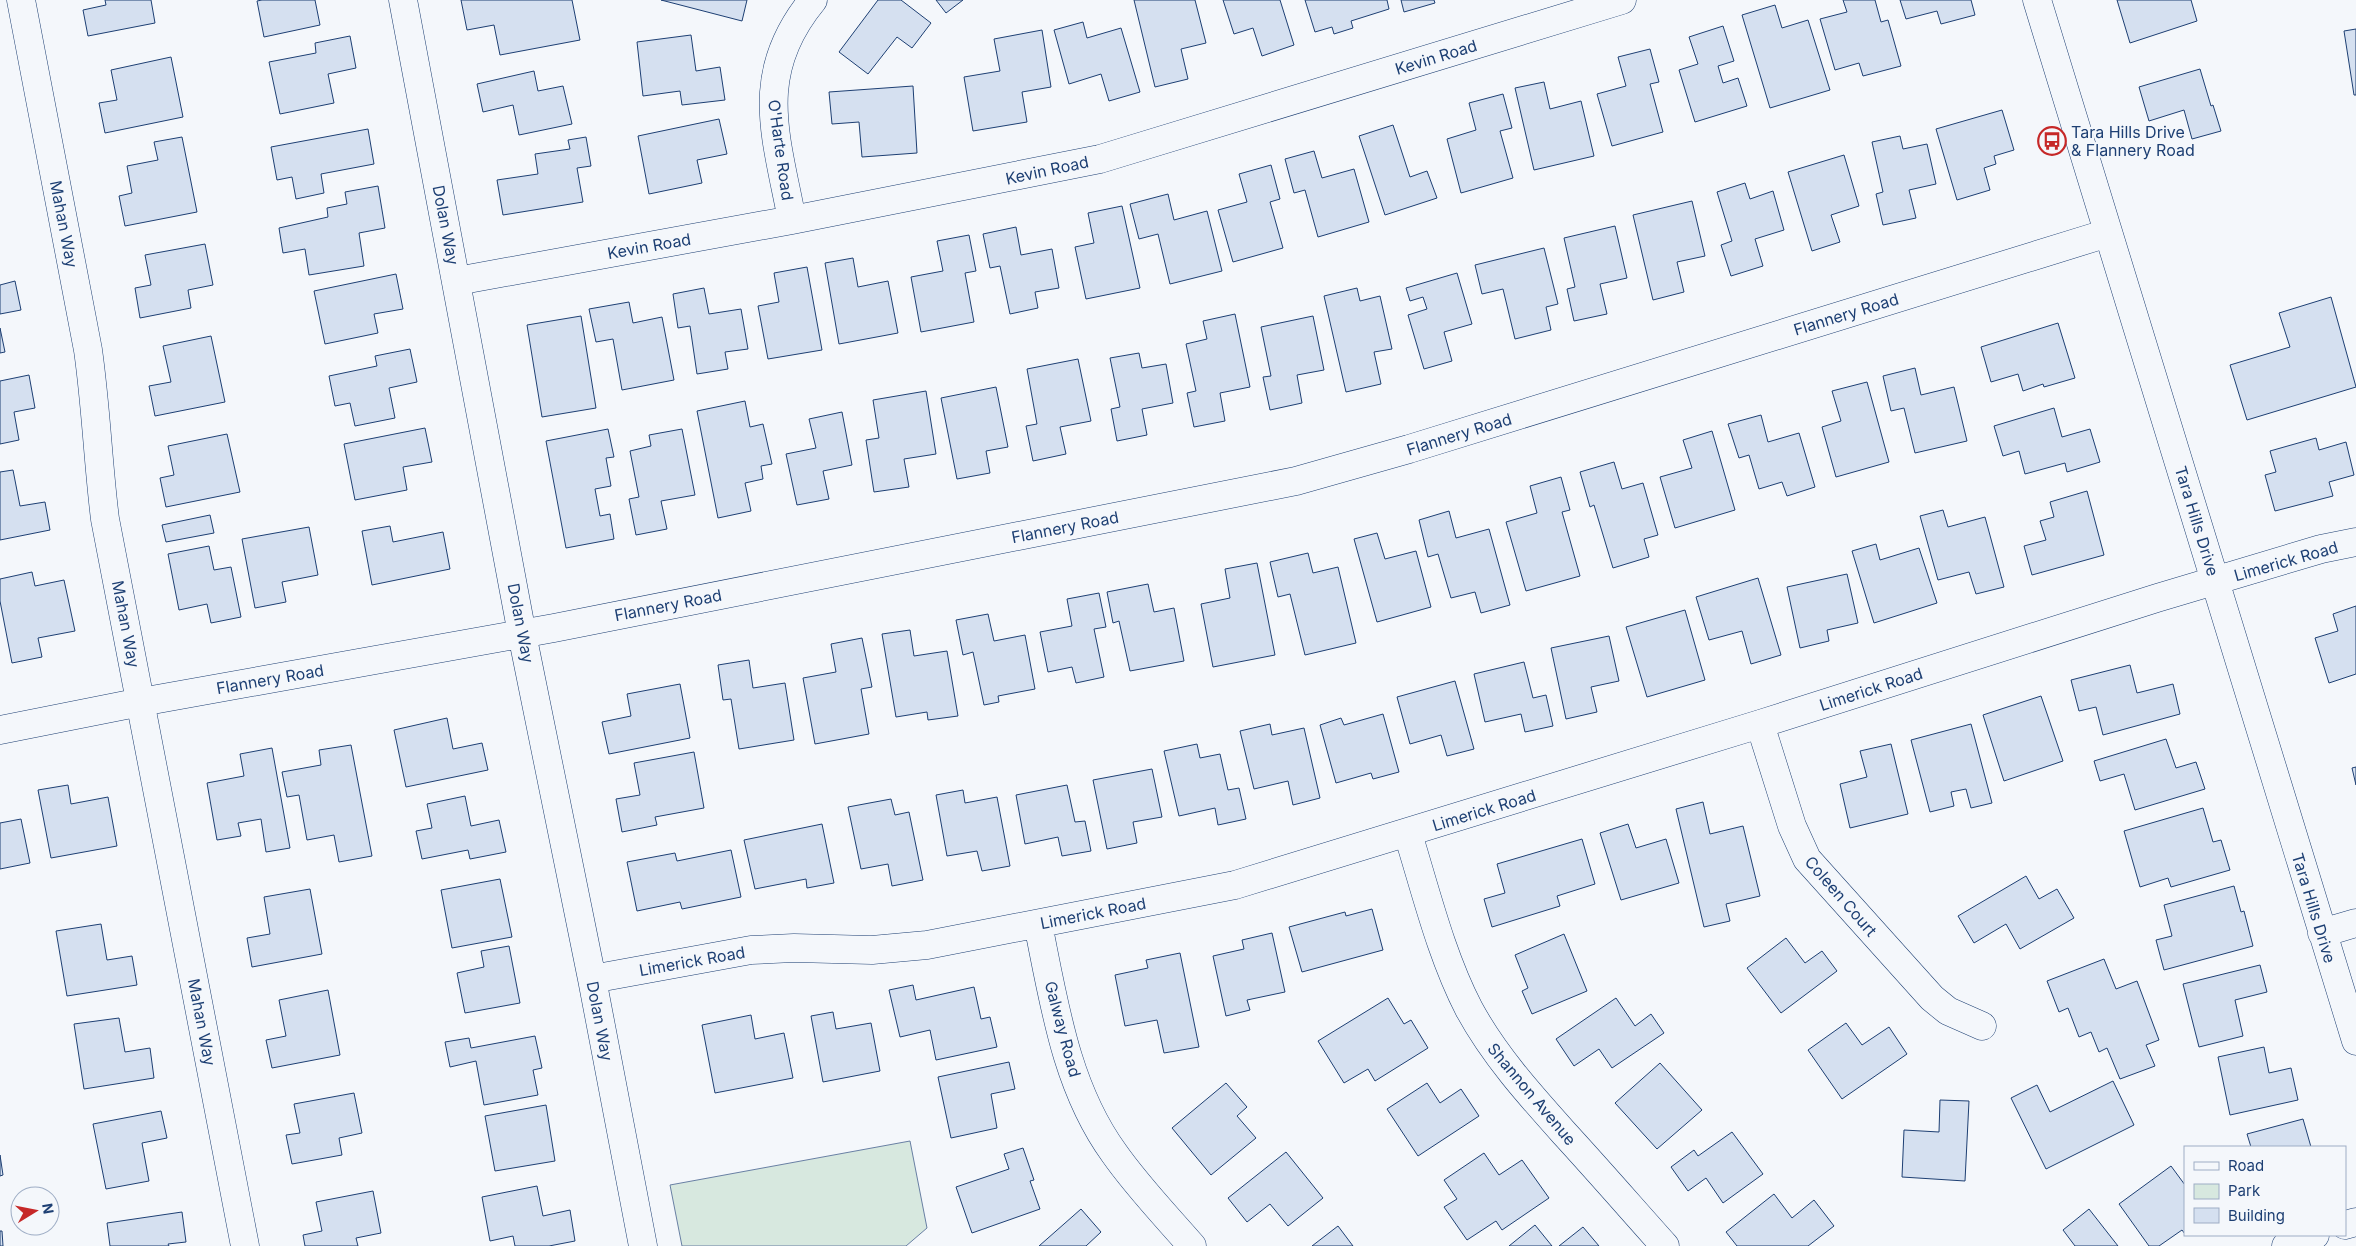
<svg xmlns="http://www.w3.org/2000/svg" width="2356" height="1246" viewBox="0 0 2356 1246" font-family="Inter,sans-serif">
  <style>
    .green { fill: #d7e8df; stroke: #687fa3 }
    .building { fill: #d5e0f0; stroke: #1d3f73 }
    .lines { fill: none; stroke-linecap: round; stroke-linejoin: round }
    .minor-casing { stroke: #1d3f73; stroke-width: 29 }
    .minor { stroke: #f4f7fb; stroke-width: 28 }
    .labels { text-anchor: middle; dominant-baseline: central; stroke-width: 4; stroke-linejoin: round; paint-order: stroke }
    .street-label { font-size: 16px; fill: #1d3f73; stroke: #f4f7fb }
    .poi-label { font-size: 16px; fill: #1d3f73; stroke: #f4f7fb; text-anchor: start }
  </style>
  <rect width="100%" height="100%" fill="#f4f7fb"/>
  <path class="green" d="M910 1141 927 1228 906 1246H682L670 1185Z"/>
  <path class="building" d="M105 0H151L155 23 88 36 83 10 106 5Z
    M262 0H315L320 25 264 37 257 1Z
    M461 0H572L580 40 500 55 494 25 467 30Z
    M661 0H747L742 21Z
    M878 0H901L931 23 912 48 897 37 868 74 839 52Z
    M936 0H963L946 13Z
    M1134 0H1195L1206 43 1181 49 1188 79 1155 87Z
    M1223 0H1280L1294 45 1262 56 1253 28 1234 34Z
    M1305 0H1387L1389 9 1351 21 1353 28 1334 34 1332 27 1315 32Z
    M1401 0H1434L1435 3 1404 12Z
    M1843 0H1875L1881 22 1888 20 1901 66 1863 76 1859 63 1835 70 1820 19 1847 12Z
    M1900 0H1971L1975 15 1941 24 1937 11 1906 19Z
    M2117 0H2191L2197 21 2130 43Z
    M1775 5 1782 28 1808 20 1830 90 1770 108 1742 15Z
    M1083 22 1087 38 1121 28 1140 92 1109 101 1101 74 1069 84 1054 30Z
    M1723 26 1734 61 1718 66 1723 83 1738 78 1747 106 1695 122 1679 70 1698 64 1689 37Z
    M2356 29V95H2354L2344 31Z
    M1042 30 1051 87 1022 92 1027 122 973 131 964 77 1000 71 994 39Z
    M691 35 696 71 720 67 725 100 682 105 680 91 643 96 637 42Z
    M350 36 356 68 328 74 334 103 280 114 269 62 316 53 315 43Z
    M1650 49 1659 82 1650 84 1663 132 1612 146 1597 94 1626 86 1618 57Z
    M171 57 183 117 105 133 99 103 117 100 111 70Z
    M2200 69 2211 106 2213 105 2221 131 2192 139 2184 110 2149 121 2139 87Z
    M534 71 538 91 563 86 572 124 519 135 513 105 483 112 477 84Z
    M1544 82 1550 109 1581 101 1594 156 1534 170 1515 88Z
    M913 86 917 153 862 157 859 122 832 124 829 92Z
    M1503 94 1512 128 1500 131 1513 178 1461 193 1447 139 1476 130 1469 103Z
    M2002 110 2014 150 1994 156 1996 164 1984 168 1990 190 1957 200 1936 129Z
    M719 119 727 154 697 160 702 183 649 194 638 136Z
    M1393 125 1410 177 1427 171 1437 198 1385 215 1359 136Z
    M368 129 374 164 321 174 324 193 296 199 292 177 277 180 271 147Z
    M1900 136 1903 149 1927 144 1936 184 1909 190 1916 218 1883 225 1876 194 1883 192 1872 142Z
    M182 137 197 212 125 226 119 196 132 193 127 166 158 160 154 142Z
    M586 137 591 166 577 168 583 202 503 215 497 180 538 174 535 154 570 149 568 140Z
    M1314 151 1322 178 1354 169 1369 222 1318 237 1305 190 1294 193 1285 159Z
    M1844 155 1859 206 1831 215 1840 242 1812 251 1788 172Z
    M1271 165 1280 199 1270 202 1283 248 1233 262 1218 210 1247 202 1239 174Z
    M1745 183 1750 199 1773 191 1784 230 1755 239 1763 266 1731 276 1721 245 1732 241 1717 192Z
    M378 186 385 228 359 233 364 266 309 275 305 249 283 253 279 228 328 217 327 208 347 204 345 192Z
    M1168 194 1174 220 1207 211 1222 271 1170 284 1158 234 1139 239 1130 204Z
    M1692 201 1705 256 1677 262 1684 292 1653 300 1633 215Z
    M1122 206 1140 288 1086 299 1075 247 1094 243 1088 213Z
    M1615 226 1627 278 1600 284 1607 314 1574 321 1567 289 1575 287 1564 238Z
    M1016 227 1021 255 1052 249 1059 288 1035 292 1038 308 1010 314 1000 266 990 268 983 234Z
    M969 235 976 271 965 273 974 322 921 332 911 277 943 271 937 241Z
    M205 244 213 285 188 290 191 308 140 318 135 288 151 285 145 255Z
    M1544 248 1558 304 1546 307 1551 330 1515 339 1503 289 1482 294 1475 265Z
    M853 258 858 287 888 281 898 333 839 344 825 263Z
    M807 267 822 350 768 359 758 306 779 302 774 273Z
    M1457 273 1472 324 1444 332 1452 361 1424 369 1408 315 1427 309 1423 297 1410 301 1406 288Z
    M396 274 403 309 374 314 378 333 325 344 314 291Z
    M15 281 21 310 0 314V285Z
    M704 288 709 314 741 309 748 349 725 352 728 369 697 374 690 326 678 328 673 294Z
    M1357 288 1360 301 1380 296 1392 349 1374 352 1381 384 1346 392 1324 296Z
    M2331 297 2356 387 2247 420 2230 365 2290 347 2279 313Z
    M629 302 633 323 662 317 674 380 622 390 613 339 596 342 589 309Z
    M1235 314 1250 387 1220 393 1225 421 1194 427 1187 393 1196 391 1186 344 1207 339 1203 321Z
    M581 316 596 408 542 417 527 325Z
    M1313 316 1324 370 1297 375 1302 403 1270 410 1263 377 1271 376 1261 327Z
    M2058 323 2075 378 2044 387 2043 384 2023 391 2018 374 1991 382 1981 347Z
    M0 328 5 352 0 353Z
    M211 336 225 402 155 416 149 386 171 382 163 346Z
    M410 349 417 382 389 388 395 418 355 426 350 403 335 406 329 376 377 366 375 356Z
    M1139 353 1142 368 1166 364 1173 403 1142 409 1147 435 1117 441 1111 409 1120 407 1110 358Z
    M1078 359 1091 421 1060 427 1066 454 1033 461 1026 426 1037 424 1027 369Z
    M1915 368 1921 395 1954 387 1967 441 1915 453 1904 408 1891 411 1883 376Z
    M29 375 35 408 14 412 19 440 0 444V381Z
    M1867 382 1889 462 1836 477 1822 427 1841 421 1832 391Z
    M996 387 1008 447 986 451 990 473 957 479 941 398Z
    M926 391 936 454 904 459 909 487 874 492 866 440 879 438 873 400Z
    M745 401 750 427 763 424 772 464 761 466 763 479 745 483 751 511 718 518 697 411Z
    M2054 408 2062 437 2090 429 2100 462 2067 472 2065 463 2025 474 2019 451 2003 456 1994 426Z
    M842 412 852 465 823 471 829 499 797 505 786 454 816 448 809 419Z
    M1761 415 1768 442 1799 433 1815 487 1787 496 1782 482 1759 489 1749 455 1739 458 1728 424Z
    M425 428 432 462 403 467 407 490 355 500 344 444Z
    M608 429 614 457 606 458 611 486 595 489 600 516 610 514 614 539 566 548 546 441Z
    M682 429 695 495 661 501 667 529 636 535 629 499 639 497 630 451 651 446 649 435Z
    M1712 431 1735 510 1675 528 1660 477 1692 468 1683 440Z
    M227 434 240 492 166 507 160 478 174 475 168 446Z
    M2316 438 2319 450 2346 442 2354 475 2329 482 2333 496 2275 511 2265 475 2276 472 2270 451Z
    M1614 462 1622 489 1643 483 1658 535 1644 539 1649 557 1613 568 1594 505 1590 507 1580 472Z
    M13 470 20 506 45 502 50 530 0 540V472Z
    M1561 477 1570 510 1562 512 1580 576 1526 591 1506 522 1537 513 1530 486Z
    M2087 491 2104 555 2032 575 2024 546 2046 540 2040 521 2054 517 2050 502Z
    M1943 510 1948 527 1985 517 2004 587 1976 594 1969 572 1938 580 1920 516Z
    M1449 511 1456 538 1489 529 1510 605 1481 613 1475 592 1451 598 1438 554 1428 557 1419 520Z
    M210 515 214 533 166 542 162 525Z
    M390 526 393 542 443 532 450 569 372 585 362 531Z
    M309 527 318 575 282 582 286 602 255 608 242 539Z
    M1377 533 1385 559 1416 551 1431 607 1377 622 1354 539Z
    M1876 544 1880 560 1919 548 1937 603 1874 623 1852 551Z
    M209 546 214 570 231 567 241 617 211 623 207 604 179 610 168 554Z
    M1308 553 1313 573 1338 567 1356 643 1305 655 1290 594 1278 597 1270 562Z
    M1257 563 1275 655 1213 667 1201 604 1230 598 1225 569Z
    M32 572 35 586 64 580 75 631 38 638 42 657 12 663 0 601V579Z
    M1847 574 1858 623 1827 630 1829 641 1800 648 1787 587Z
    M1758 578 1781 655 1751 664 1742 631 1709 640 1696 597Z
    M1148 584 1154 612 1174 608 1184 661 1130 671 1119 621 1113 623 1107 592Z
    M1099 593 1106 627 1094 629 1104 677 1076 683 1072 667 1048 672 1040 632 1072 626 1067 599Z
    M2356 606V674L2329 683 2315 638 2338 631 2333 614Z
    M1685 610 1705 680 1647 697 1626 627Z
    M988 614 994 641 1025 635 1035 689 998 696 999 702 984 705 973 652 963 655 956 620Z
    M910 630 914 656 947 651 958 716 928 720 927 712 896 717 882 634Z
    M1609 636 1619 681 1591 687 1597 712 1566 719 1551 648Z
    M862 638 872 687 861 689 869 734 815 744 803 678 836 672 831 644Z
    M749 660 753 688 785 683 794 740 739 749 731 699 723 700 718 665Z
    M1524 662 1533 698 1546 695 1553 726 1525 732 1521 714 1485 722 1474 674Z
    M2130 665 2137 693 2173 684 2180 714 2103 735 2096 707 2079 711 2071 680Z
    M1455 681 1474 749 1447 756 1441 735 1410 744 1397 697Z
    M680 684 690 738 609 754 602 722 631 716 627 694Z
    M2041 696 2063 761 2004 781 1983 715Z
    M1383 714 1399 772 1373 779 1371 773 1336 783 1320 725 1341 718 1344 725Z
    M447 718 453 749 482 743 488 770 406 787 394 730Z
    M1270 724 1272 735 1304 728 1320 798 1293 805 1288 781 1254 789 1240 731Z
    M1971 724 1992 803 1971 808 1966 789 1951 792 1954 806 1930 812 1911 740Z
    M2166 739 2176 768 2196 762 2205 789 2135 810 2124 774 2100 781 2094 761Z
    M1197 744 1200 758 1220 754 1228 790 1239 788 1246 819 1218 825 1215 808 1179 816 1164 751Z
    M1891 744 1908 814 1850 828 1840 784 1867 777 1860 751Z
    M351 745 372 856 339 862 334 835 307 840 299 795 287 797 282 772 321 765 319 750Z
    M272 748 290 848 266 852 261 819 238 823 241 836 217 840 207 783 244 776 240 754Z
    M694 752 704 808 655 817 657 825 622 832 616 799 640 795 634 763Z
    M2356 767V785L2352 768Z
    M1152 769 1162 817 1133 822 1137 843 1107 849 1093 780Z
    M68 785 71 804 108 797 117 846 51 858 38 790Z
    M1067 785 1075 822 1085 821 1091 851 1062 856 1058 837 1025 844 1016 795Z
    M963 790 965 803 997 797 1010 866 982 871 977 851 947 856 936 795Z
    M465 796 471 826 499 820 506 852 470 859 468 850 422 859 416 831 432 828 427 804Z
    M891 799 895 815 909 812 923 880 892 886 888 864 861 869 848 807Z
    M1703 802 1710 834 1743 826 1760 896 1726 904 1730 921 1704 927 1676 809Z
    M2203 808 2213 842 2221 840 2230 870 2171 887 2168 878 2140 887 2124 831Z
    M21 819 30 863 0 869V823Z
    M822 824 834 883 807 888 806 879 755 889 744 840Z
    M1628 824 1636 848 1666 839 1679 883 1621 900 1600 833Z
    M1582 839 1595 884 1557 896 1560 906 1492 927 1484 899 1505 893 1497 864Z
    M731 850 741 897 682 909 680 902 637 911 627 862 675 853 677 861Z
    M2026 876 2039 899 2057 889 2074 918 2020 949 2006 924 1974 943 1958 916Z
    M500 879 512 937 452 948 441 890Z
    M2234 886 2241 912 2244 911 2253 946 2164 970 2156 940 2172 936 2164 905Z
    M310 889 322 954 252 967 247 938 270 934 264 897Z
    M1372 909 1383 950 1302 972 1289 927 1345 912 1346 916Z
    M101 924 107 960 132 956 137 985 67 996 56 931Z
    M1272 933 1285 992 1247 1000 1250 1010 1226 1016 1213 956 1244 949 1242 940Z
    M1564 934 1587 991 1532 1014 1522 991 1528 988 1515 955Z
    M1786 938 1805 963 1822 951 1837 971 1781 1013 1747 968Z
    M509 946 520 1003 465 1013 457 973 484 967 481 951Z
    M1180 953 1199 1047 1164 1053 1157 1020 1125 1026 1115 975 1148 968 1146 960Z
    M2104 959 2116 989 2137 981 2159 1040 2146 1045 2155 1066 2120 1079 2107 1048 2099 1052 2091 1032 2079 1037 2068 1008 2059 1012 2047 981Z
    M2260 965 2267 992 2235 1000 2243 1036 2199 1047 2183 984Z
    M913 985 916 1000 974 987 981 1019 990 1017 997 1047 936 1060 930 1030 900 1037 889 990Z
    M328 990 340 1055 272 1068 266 1040 286 1036 279 1000Z
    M1388 998 1404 1024 1411 1020 1428 1048 1375 1081 1368 1069 1344 1083 1318 1041Z
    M1616 998 1635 1026 1651 1014 1664 1033 1612 1068 1599 1049 1574 1066 1556 1039Z
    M833 1012 836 1029 871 1023 880 1071 823 1082 811 1016Z
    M751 1015 755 1039 784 1033 793 1078 715 1093 702 1025Z
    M119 1018 125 1052 150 1048 154 1078 84 1089 74 1024Z
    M1846 1023 1862 1045 1889 1027 1907 1054 1842 1099 1808 1050Z
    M535 1036 542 1068 533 1070 538 1095 484 1105 476 1061 450 1067 445 1042 469 1038 471 1048Z
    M2264 1047 2269 1073 2291 1068 2298 1100 2230 1115 2218 1057Z
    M1009 1062 1015 1089 991 1094 997 1128 951 1138 938 1077Z
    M1660 1063 1702 1110 1657 1149 1615 1103Z
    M2113 1081 2134 1125 2046 1169 2011 1098 2037 1085 2050 1112Z
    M1226 1083 1247 1107 1237 1116 1256 1138 1211 1175 1172 1128Z
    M1427 1083 1440 1103 1461 1089 1479 1116 1418 1156 1387 1109Z
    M354 1093 362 1133 339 1138 342 1155 292 1164 286 1135 300 1133 294 1104Z
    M1940 1100 1969 1101 1965 1181 1902 1177 1904 1130 1939 1132Z
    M546 1105 555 1161 495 1171 485 1116Z
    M161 1111 167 1138 142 1143 149 1181 106 1189 93 1124Z
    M2303 1119 2311 1147H2251L2247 1134Z
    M1732 1132 1763 1174 1723 1203 1706 1178 1688 1191 1671 1167 1694 1150 1698 1156Z
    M1023 1148 1034 1180 1030 1181 1040 1209 972 1233 956 1187 1009 1169 1004 1154Z
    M1286 1152 1323 1198 1288 1226 1270 1204 1247 1222 1228 1198Z
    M1484 1153 1499 1175 1522 1160 1549 1198 1502 1230 1496 1221 1467 1240 1444 1207 1457 1199 1444 1180Z
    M0 1155 3 1175 0 1176Z
    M2171 1166 2185 1185V1234L2182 1230 2159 1246H2149L2119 1204Z
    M537 1186 543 1216 570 1210 575 1241 549 1246H515L513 1236 490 1241 482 1197Z
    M373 1191 381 1233 356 1238 358 1246H305L303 1235 322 1231 316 1202Z
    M1774 1194 1792 1218 1814 1200 1834 1226 1808 1246H1737L1726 1232Z
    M1081 1209 1101 1232 1086 1246H1039Z
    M2089 1209 2118 1246H2075L2063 1230Z
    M182 1212 186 1242 168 1244 169 1246H110L107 1223Z
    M1535 1225 1552 1246H1509Z
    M1338 1226 1353 1246H1312Z
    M1583 1227 1599 1246H1559Z
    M0 1231H2L3 1246H0Z"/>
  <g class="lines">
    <defs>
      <path id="minor" d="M21 0 88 350C96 406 98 463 105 519L245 1246
        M403 0 522 634 592 979 643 1246
        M2037 0 2356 1041
        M792 220C776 135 752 74 813 0
        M457 281 792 220 1100 159 1622 0
        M1760 724 1792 826 1807 859 1932 998 1948 1011 1982 1026
        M0 730 141 702 554 628 1296 481 1409 449 2108 233
        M1408 834C1426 892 1441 955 1469 1009 1494 1055 1529 1094 1564 1133 1598 1170 1631 1208 1665 1246
        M1038 924C1054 1003 1066 1087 1114 1153 1137 1186 1166 1216 1192 1246
        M2322 933 2356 923
        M592 979 751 950 794 948 872 950 927 945 1235 885 1760 724 2157 598 2321 549 2356 542
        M2345 1225 2356 1222
        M2286 1246 2315 1235"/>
    </defs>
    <use href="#minor" class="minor-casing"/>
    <use href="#minor" class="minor"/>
  </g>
  <defs>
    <symbol id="bus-ring" viewBox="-11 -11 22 22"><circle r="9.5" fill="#f4f7fb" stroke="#c62828" stroke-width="1.5"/><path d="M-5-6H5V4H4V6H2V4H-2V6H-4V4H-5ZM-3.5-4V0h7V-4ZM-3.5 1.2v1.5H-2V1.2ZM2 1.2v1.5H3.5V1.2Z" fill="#c62828"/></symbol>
  </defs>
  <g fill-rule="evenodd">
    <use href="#bus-ring" x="2036" y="125" width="32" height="32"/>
  </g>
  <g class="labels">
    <g class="street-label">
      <text transform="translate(1436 57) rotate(-17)">Kevin Road</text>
      <text transform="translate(781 150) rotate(82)">O'Harte Road</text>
      <text transform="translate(1047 170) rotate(-12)">Kevin Road</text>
      <text transform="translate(64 224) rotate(79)">Mahan Way</text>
      <text transform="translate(446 225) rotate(79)">Dolan Way</text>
      <text transform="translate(649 246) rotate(-10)">Kevin Road</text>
      <text transform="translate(1846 314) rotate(-17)">Flannery Road</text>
      <text transform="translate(1459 434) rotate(-17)">Flannery Road</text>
      <text transform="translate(2197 521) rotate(73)">Tara Hills Drive</text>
      <text transform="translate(1065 527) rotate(-11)">Flannery Road</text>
      <text transform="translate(2286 561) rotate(-16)">Limerick Road</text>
      <text transform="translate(668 605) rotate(-11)">Flannery Road</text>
      <text transform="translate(521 623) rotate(79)">Dolan Way</text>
      <text transform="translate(126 624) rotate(79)">Mahan Way</text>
      <text transform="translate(270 679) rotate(-10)">Flannery Road</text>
      <text transform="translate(1871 689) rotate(-18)">Limerick Road</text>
      <text transform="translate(1484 810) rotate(-17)">Limerick Road</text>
      <text transform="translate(1841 896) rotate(49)">Coleen Court</text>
      <text transform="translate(2314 908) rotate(73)">Tara Hills Drive</text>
      <text transform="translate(1093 913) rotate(-11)">Limerick Road</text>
      <text transform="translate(692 961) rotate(-10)">Limerick Road</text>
      <text transform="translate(600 1021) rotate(79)">Dolan Way</text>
      <text transform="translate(202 1022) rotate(79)">Mahan Way</text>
      <text transform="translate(1063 1029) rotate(75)">Galway Road</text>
      <text transform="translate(1532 1094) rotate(50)">Shannon Avenue</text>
    </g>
    <g class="poi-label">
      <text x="2071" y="132">Tara Hills Drive<tspan x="2071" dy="18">&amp; Flannery Road</tspan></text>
    </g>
  </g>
  <rect x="2184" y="1146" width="162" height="90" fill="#f4f7fb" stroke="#9eadc5"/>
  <rect x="2194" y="1162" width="25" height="8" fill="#f4f7fb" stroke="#9eadc5"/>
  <text x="2228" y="1171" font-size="15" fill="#1d3f73">Road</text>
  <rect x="2194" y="1184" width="25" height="15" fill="#d7e8df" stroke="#9eadc5"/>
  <text x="2228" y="1196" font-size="15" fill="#1d3f73">Park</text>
  <rect x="2194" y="1208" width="25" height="15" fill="#d5e0f0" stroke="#9eadc5"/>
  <text x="2228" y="1221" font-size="15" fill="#1d3f73">Building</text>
  <g transform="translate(35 1211) rotate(80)"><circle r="24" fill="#f4f7fb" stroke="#9eadc5"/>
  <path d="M0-4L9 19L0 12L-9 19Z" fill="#c62828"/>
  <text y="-8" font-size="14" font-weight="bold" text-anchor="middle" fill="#1d3f73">N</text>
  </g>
</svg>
